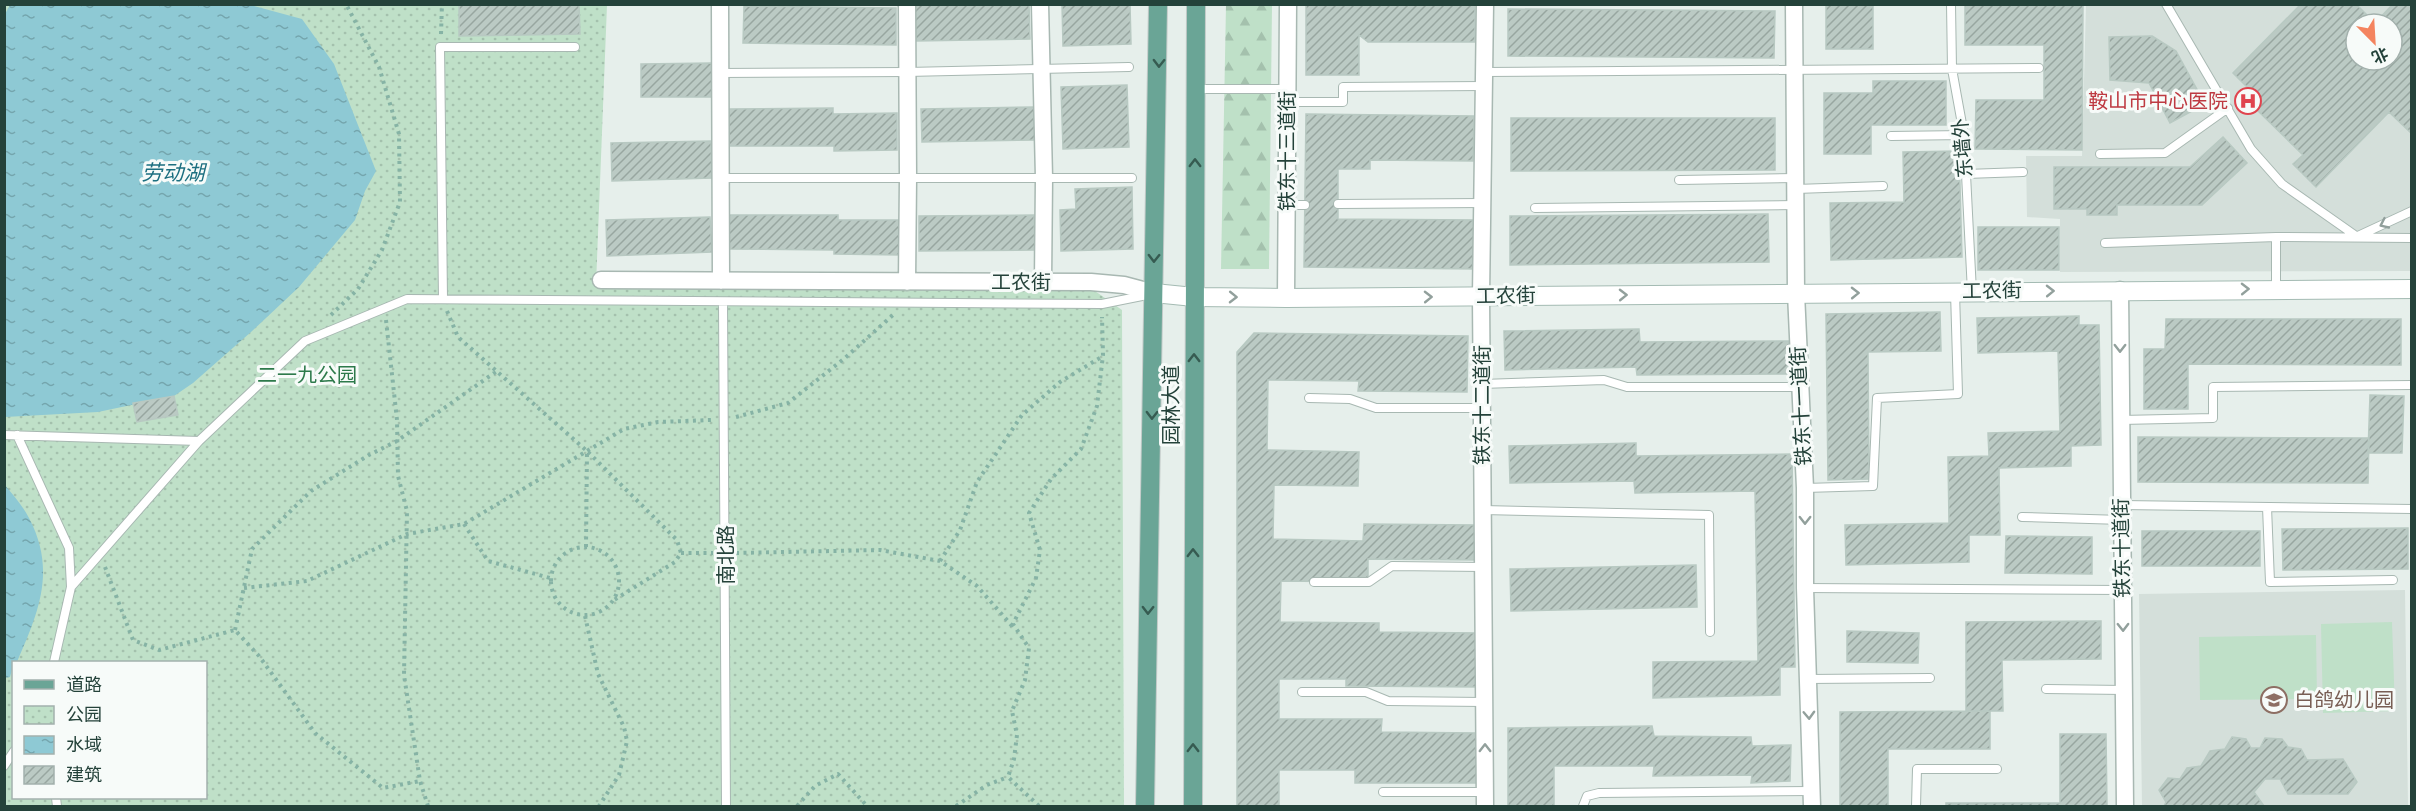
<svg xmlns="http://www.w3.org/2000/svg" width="2416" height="811" viewBox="0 0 2416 811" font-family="Karla,'Noto Sans SC',sans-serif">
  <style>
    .built { fill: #d4dfda; fill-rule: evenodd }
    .green { fill: #bfe0c8 }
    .forest { fill: url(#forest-firs) }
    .park { fill: url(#park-dots); fill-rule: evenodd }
    .water { fill: url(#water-ripples) }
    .building { fill: url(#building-hatch); stroke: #b8c9c2; stroke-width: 1.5; fill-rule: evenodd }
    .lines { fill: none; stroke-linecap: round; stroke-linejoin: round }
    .lane-casing { stroke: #a8b8b2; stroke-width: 10 }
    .street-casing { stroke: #a8b8b2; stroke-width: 19 }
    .secondary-casing { stroke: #a4bbb3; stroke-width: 20 }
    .primary-casing { stroke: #c2cac8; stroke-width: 20 }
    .path { stroke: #86b3a5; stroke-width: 4; stroke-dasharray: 3 4.5; stroke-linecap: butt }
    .lane { stroke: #fff; stroke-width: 8 }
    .street { stroke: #fff; stroke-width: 16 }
    .secondary { stroke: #fff; stroke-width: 18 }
    .primary { stroke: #6aa596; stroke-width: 18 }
    .oneway { stroke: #365b51 }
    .oneway2 { stroke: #92a09c }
    .labels { text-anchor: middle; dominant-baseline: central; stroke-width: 6; stroke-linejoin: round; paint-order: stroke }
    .health-label { font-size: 20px; fill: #be3a42; stroke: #f7fbf9; text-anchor: end }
    .street-label { font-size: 20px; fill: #24423a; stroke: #f7fbf9 }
    .park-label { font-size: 20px; fill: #2d7a4b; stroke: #f7fbf9 }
    .education-label { font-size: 20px; fill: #785e54; stroke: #f7fbf9; text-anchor: start }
    .water-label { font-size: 21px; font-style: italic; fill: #1c6f80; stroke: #f7fbf9 }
  </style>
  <defs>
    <pattern id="forest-firs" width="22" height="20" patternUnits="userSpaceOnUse" patternTransform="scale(1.5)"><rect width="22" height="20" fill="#bfe0c8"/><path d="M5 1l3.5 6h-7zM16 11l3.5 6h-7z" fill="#a4c1ad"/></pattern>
    <pattern id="park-dots" width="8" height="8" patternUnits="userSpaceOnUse" patternTransform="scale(1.5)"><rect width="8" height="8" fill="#bfe0c8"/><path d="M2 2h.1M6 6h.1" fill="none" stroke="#a4c1ad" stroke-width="1.8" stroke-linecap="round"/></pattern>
    <pattern id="water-ripples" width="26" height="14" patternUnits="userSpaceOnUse" patternTransform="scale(1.5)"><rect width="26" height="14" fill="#8ec9d4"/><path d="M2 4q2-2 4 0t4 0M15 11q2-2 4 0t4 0" fill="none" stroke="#74a5ad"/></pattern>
    <pattern id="building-hatch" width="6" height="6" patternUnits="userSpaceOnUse" patternTransform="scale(1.5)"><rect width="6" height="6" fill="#bbcac4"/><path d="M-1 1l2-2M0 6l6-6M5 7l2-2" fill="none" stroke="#98a6a0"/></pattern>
  </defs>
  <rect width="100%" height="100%" fill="#e6efeb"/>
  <path class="built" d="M2086 5H2411V271L2060 272V219L2027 217 2026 156H2082ZM2356 24H2392V60H2356Z
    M2405 590 2408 806H2142L2139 594Z"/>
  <path class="green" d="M2392 622 2395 711 2323 713 2321 624Z
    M2316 635 2317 699 2200 700 2199 637Z"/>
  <path class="forest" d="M1226 5H1272L1269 269H1221Z"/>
  <path class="park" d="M5 5H607L596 285 1095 291 1122 310 1124 806H5ZM14 662H206V798H14Z"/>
  <path class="water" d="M10 5H250L302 19 334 64 376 171 365 191 355 220 299 287 251 332 193 383 174 396 98 412 5 417 4 69 5 14Z
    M5 485C13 495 23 506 29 518 57 571 38 613 17 662H14L10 677 5 678Z"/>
  <path class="building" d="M459 4H579L580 34 459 36Z
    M915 4H1029L1030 39 916 41Z
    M1062 4H1130L1131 44 1063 46Z
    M1306 4H1475V42H1368L1359 35V75H1306Z
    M1826 4H1873V49H1826Z
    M1965 4H2083L2082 150 1975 149 1976 100H2044V45H1965Z
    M2301 4H2360L2358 6 2375 23 2393 4H2412V134L2389 112 2316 187 2293 164 2303 155 2253 106 2260 100 2233 73ZM2356 24H2392V60H2356Z
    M744 6 896 8V45L743 43Z
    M1508 9 1775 11 1774 58 1508 56Z
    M2152 36 2176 51 2205 104 2170 123 2149 83 2110 80 2109 37Z
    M712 63V97H641V64Z
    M1873 81H1946V125H1871V154H1824V93H1873Z
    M1127 85 1129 147 1063 149 1061 87Z
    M1034 107 1035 140 922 142 921 109Z
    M833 108V114L897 113V150L834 151V146H729L728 109Z
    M1306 114 1474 116 1473 161 1370 160V169H1338V219L1476 220 1475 269 1304 267Z
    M1511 118H1775V170L1511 171Z
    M2223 137 2247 163 2202 205H2117V215H2087V209H2054V167H2190Z
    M711 141 712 178 612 181 611 143Z
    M1959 151 1962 257 1831 260 1830 203 1904 202 1903 152Z
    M1132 187 1133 249 1061 251 1060 210 1076 209 1075 189Z
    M1768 214 1769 262 1510 265V216Z
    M729 215H838V220H900V255L834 254V250L728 249Z
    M1034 215 1035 250 919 251V216Z
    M710 217 712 252 607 256 606 220Z
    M1978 227H2059V270H1978Z
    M1940 312 1941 351 1868 352 1869 479 1828 480 1826 314Z
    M2079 316V325H2099L2101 445 2071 446V466L1999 468 2000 535H1969V562L1846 565 1845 525 1949 523 1948 457 1989 456 1988 433 2060 431 2058 351 1978 353 1977 318Z
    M2166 319H2401V365L2188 364V409H2144V349H2165Z
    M1639 329 1640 342 1789 341V374L1637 375 1636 367 1505 370 1504 331Z
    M1254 333 1468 336 1467 392 1358 391 1359 381 1268 380 1267 450 1359 452 1358 486 1274 485 1273 539 1363 541 1364 524 1476 525 1475 560 1368 559V582L1281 581 1280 622 1379 623V632L1480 633 1479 687 1346 686V679H1279V719H1382L1381 732 1477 733V783H1355V770H1279V806H1237V352Z
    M2370 395 2404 396 2402 453H2368Z
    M174 396 178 415 137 422 133 403Z
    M2138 437 2369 438 2368 483 2138 482Z
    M1636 443V456L1792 454 1795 667H1780V695L1653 698V662L1758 661 1755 491 1635 493 1634 481 1510 483 1509 446Z
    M2408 528V569L2283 570 2282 529Z
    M2142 531H2260V566H2142Z
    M2006 536 2092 537V574L2005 573Z
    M1696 565 1697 607 1511 611 1510 569Z
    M2101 621V659L2002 660 2003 711H1966V622Z
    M1847 631 1919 633 1918 663 1847 662Z
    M1990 711V749H1888V806H1840V712Z
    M1652 726 1654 736 1751 737 1752 746 1791 745 1790 781 1751 783 1752 775 1653 776 1654 766H1554V806H1508V728Z
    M2060 734H2106L2107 806H1946V803H2060Z
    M2232 737 2246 739 2251 748H2260L2265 738 2282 739 2288 747 2301 749 2307 760 2343 759 2357 782 2348 794H2288L2280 779H2265L2254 792 2264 806H2164L2166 802 2159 790 2168 778 2180 779 2187 768 2201 766 2210 751 2225 749Z"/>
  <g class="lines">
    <defs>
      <path id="lane" d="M1951 4 1952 69 1964 135 1972 292
        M2166 4 2251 149 2282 184 2356 236
        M1484 72 2039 68
        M719 73 907 72 1129 67
        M1196 89H1287
        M1287 102H1343V87L1484 86
        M1891 136 1964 135
        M2100 154 2165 153 2228 108
        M1966 174 2023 172
        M720 178H1132
        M1679 180 1796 178
        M1796 189 1883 186
        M1338 204 1482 203
        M1287 205H1305
        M1535 208 1796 205
        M2358 236 2412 211
        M2276 237V288
        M2105 243 2276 237 2412 238
        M443 299 440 47H575
        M723 303 726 806
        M1482 384 1604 380 1627 387H1799
        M1309 398 1350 399 1376 408H1482
        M2121 420 2213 418V387L2412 385
        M4 435 199 441
        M17 435 69 548 71 587
        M1805 488 1873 486 1877 398 1958 394 1955 292
        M2122 505 2412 509
        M2267 507 2270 582 2393 580
        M1483 510 1709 515 1710 632
        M2022 517 2122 520
        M1314 582H1369L1392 566 1483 567
        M1805 588 2123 590
        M54 662 71 587 199 441 305 341 407 299 1102 304 1147 295
        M1808 679 1930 678
        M2046 689 2124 690
        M1302 692H1366L1388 701 1484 702
        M4 766 14 751
        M1383 792H1485
        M56 798 57 806
        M1583 806 1587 796 1599 793 1812 791
        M1916 806 1917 769H1997"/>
      <path id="street" d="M720 4 721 281
        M1040 4 1044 178 1043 282
        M1794 4 1796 293 1805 488V588L1812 806
        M601 280 1091 282 1124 285 1154 293
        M907 282 908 178 907 4
        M2120 290 2125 806
        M1286 298 1288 4
        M1485 806 1481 296 1485 4"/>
      <path id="secondary" d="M1154 293 1194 297 1286 298 2412 289"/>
      <path id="primary" d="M1145 806 1158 4
        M1193 806 1196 4"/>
    </defs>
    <use href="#lane" class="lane-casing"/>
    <use href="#street" class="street-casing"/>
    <use href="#secondary" class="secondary-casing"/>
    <use href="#primary" class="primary-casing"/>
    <path class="path" d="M441 34 442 4
      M447 311 458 337 587 451
      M331 315 358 289 382 250 400 202 399 134 379 67 346 4
      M386 320 397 420 398 476 407 511 404 675 420 781 428 806
      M736 417 788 403 845 358 893 315
      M464 524 488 561 550 578
      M551 581a34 34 0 1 1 68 0a34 34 0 1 1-68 0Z
      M586 547 587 451 677 540 681 553 675 562 614 600
      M681 553H713
      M736 553 880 550 940 561 977 586 1013 627
      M940 561 960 530 977 482 1022 415 1060 382 1103 356
      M105 567 133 640 159 650 235 630 259 656 315 733 383 788 420 781
      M244 588 307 581 407 534 464 524 624 429 658 422 711 420
      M585 616 598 674 624 727 627 741 619 775 599 806
      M235 630 252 549 311 491 369 455 397 441 497 371
      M797 806 815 786 838 774 867 806
      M956 806 987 785 1008 777
      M1039 806 1008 777 1014 759 1017 735 1012 711 1025 680 1029 648 1013 624 1036 578 1040 550 1029 513 1051 479 1081 449 1097 406 1103 355 1102 317"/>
    <use href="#lane" class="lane"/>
    <use href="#street" class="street"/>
    <use href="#secondary" class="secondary"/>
    <use href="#primary" class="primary"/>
  </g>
  <defs><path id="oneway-chevron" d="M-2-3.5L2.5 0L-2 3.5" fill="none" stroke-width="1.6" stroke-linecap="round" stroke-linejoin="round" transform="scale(1.5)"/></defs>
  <g class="oneway">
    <use href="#oneway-chevron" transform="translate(1159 63) rotate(91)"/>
    <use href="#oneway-chevron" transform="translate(1195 163) rotate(-90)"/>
    <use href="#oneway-chevron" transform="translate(1154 258) rotate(91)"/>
    <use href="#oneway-chevron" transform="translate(1194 358) rotate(-90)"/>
    <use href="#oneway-chevron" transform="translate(1152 415) rotate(91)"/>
    <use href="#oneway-chevron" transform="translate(1193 553) rotate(-90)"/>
    <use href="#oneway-chevron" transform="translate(1148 610) rotate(91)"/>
    <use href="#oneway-chevron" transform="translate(1193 748) rotate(-90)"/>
  </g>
  <g class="oneway2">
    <use href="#oneway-chevron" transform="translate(2384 224) rotate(155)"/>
    <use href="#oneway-chevron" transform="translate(2245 289) rotate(-1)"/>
    <use href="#oneway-chevron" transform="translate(2050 291) rotate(-1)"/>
    <use href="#oneway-chevron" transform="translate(1855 293) rotate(-1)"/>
    <use href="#oneway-chevron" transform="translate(1623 295) rotate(-1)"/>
    <use href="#oneway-chevron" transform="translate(1233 297) rotate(1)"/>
    <use href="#oneway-chevron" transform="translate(1428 297) rotate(-1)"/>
    <use href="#oneway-chevron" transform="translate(2120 348) rotate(90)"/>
    <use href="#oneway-chevron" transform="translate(1805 520) rotate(90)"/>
    <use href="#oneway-chevron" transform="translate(2123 627) rotate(89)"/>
    <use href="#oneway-chevron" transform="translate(1809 715) rotate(88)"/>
    <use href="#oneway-chevron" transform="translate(1485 748) rotate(-90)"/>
  </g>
  <defs>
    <symbol id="hospital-ring" viewBox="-11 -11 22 22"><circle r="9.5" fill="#f7fbf9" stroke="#e0444e" stroke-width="1.5"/><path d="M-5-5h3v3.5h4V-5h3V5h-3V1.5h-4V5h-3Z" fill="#e0444e"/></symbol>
    <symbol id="school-ring" viewBox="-11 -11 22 22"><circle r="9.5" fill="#f7fbf9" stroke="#8d6e63" stroke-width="1.5"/><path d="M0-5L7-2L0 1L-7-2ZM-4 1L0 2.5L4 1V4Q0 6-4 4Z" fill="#8d6e63"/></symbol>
  </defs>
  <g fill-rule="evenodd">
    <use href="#hospital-ring" x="2233" y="86" width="30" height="30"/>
    <use href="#school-ring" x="2259" y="685" width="30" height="30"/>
  </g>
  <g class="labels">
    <g class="health-label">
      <text x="2228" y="101">鞍山市中心医院</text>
    </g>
    <g class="street-label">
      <text transform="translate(1963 148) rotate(-95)">东墙外</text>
      <text transform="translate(1287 151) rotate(-90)">铁东十三道街</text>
      <text x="1021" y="282">工农街</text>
      <text transform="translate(1992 291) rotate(-1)">工农街</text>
      <text transform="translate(1506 296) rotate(-1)">工农街</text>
      <text transform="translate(1171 405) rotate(-90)">园林大道</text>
      <text transform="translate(1482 405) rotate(-90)">铁东十二道街</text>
      <text transform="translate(1801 406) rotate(-93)">铁东十一道街</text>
      <text transform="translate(2122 548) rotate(-91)">铁东十道街</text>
      <text transform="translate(726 555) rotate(-90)">南北路</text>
    </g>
    <g class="park-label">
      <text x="307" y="375">二一九公园</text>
    </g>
    <g class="education-label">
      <text x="2294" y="700">白鸽幼儿园</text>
    </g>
    <g class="water-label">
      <text x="173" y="173">劳动湖</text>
    </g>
  </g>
  <rect width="2416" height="811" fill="none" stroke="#24423a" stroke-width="12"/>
  <rect x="12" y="661" width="195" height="138" fill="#f7fbf9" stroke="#a3b1ad" stroke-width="1.5"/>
  <rect x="24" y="680" width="30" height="9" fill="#6aa596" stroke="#a3b1ad" stroke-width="1.5"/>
  <text x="66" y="691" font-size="18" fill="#24423a">道路</text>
  <rect x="24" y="706" width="30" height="18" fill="url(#park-dots)" stroke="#a3b1ad" stroke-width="1.5"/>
  <text x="66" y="721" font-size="18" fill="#24423a">公园</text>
  <rect x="24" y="736" width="30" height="18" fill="url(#water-ripples)" stroke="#a3b1ad" stroke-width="1.5"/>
  <text x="66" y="751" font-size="18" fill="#24423a">水域</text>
  <rect x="24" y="766" width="30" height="18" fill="url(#building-hatch)" stroke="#a3b1ad" stroke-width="1.5"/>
  <text x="66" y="781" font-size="18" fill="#24423a">建筑</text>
  <g transform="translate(2374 42) rotate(156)"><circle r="28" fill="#f7fbf9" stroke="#a3b1ad" stroke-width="1.5"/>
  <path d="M0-4.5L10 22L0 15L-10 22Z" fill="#f4845f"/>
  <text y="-9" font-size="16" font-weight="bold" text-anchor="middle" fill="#24423a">北</text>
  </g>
</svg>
